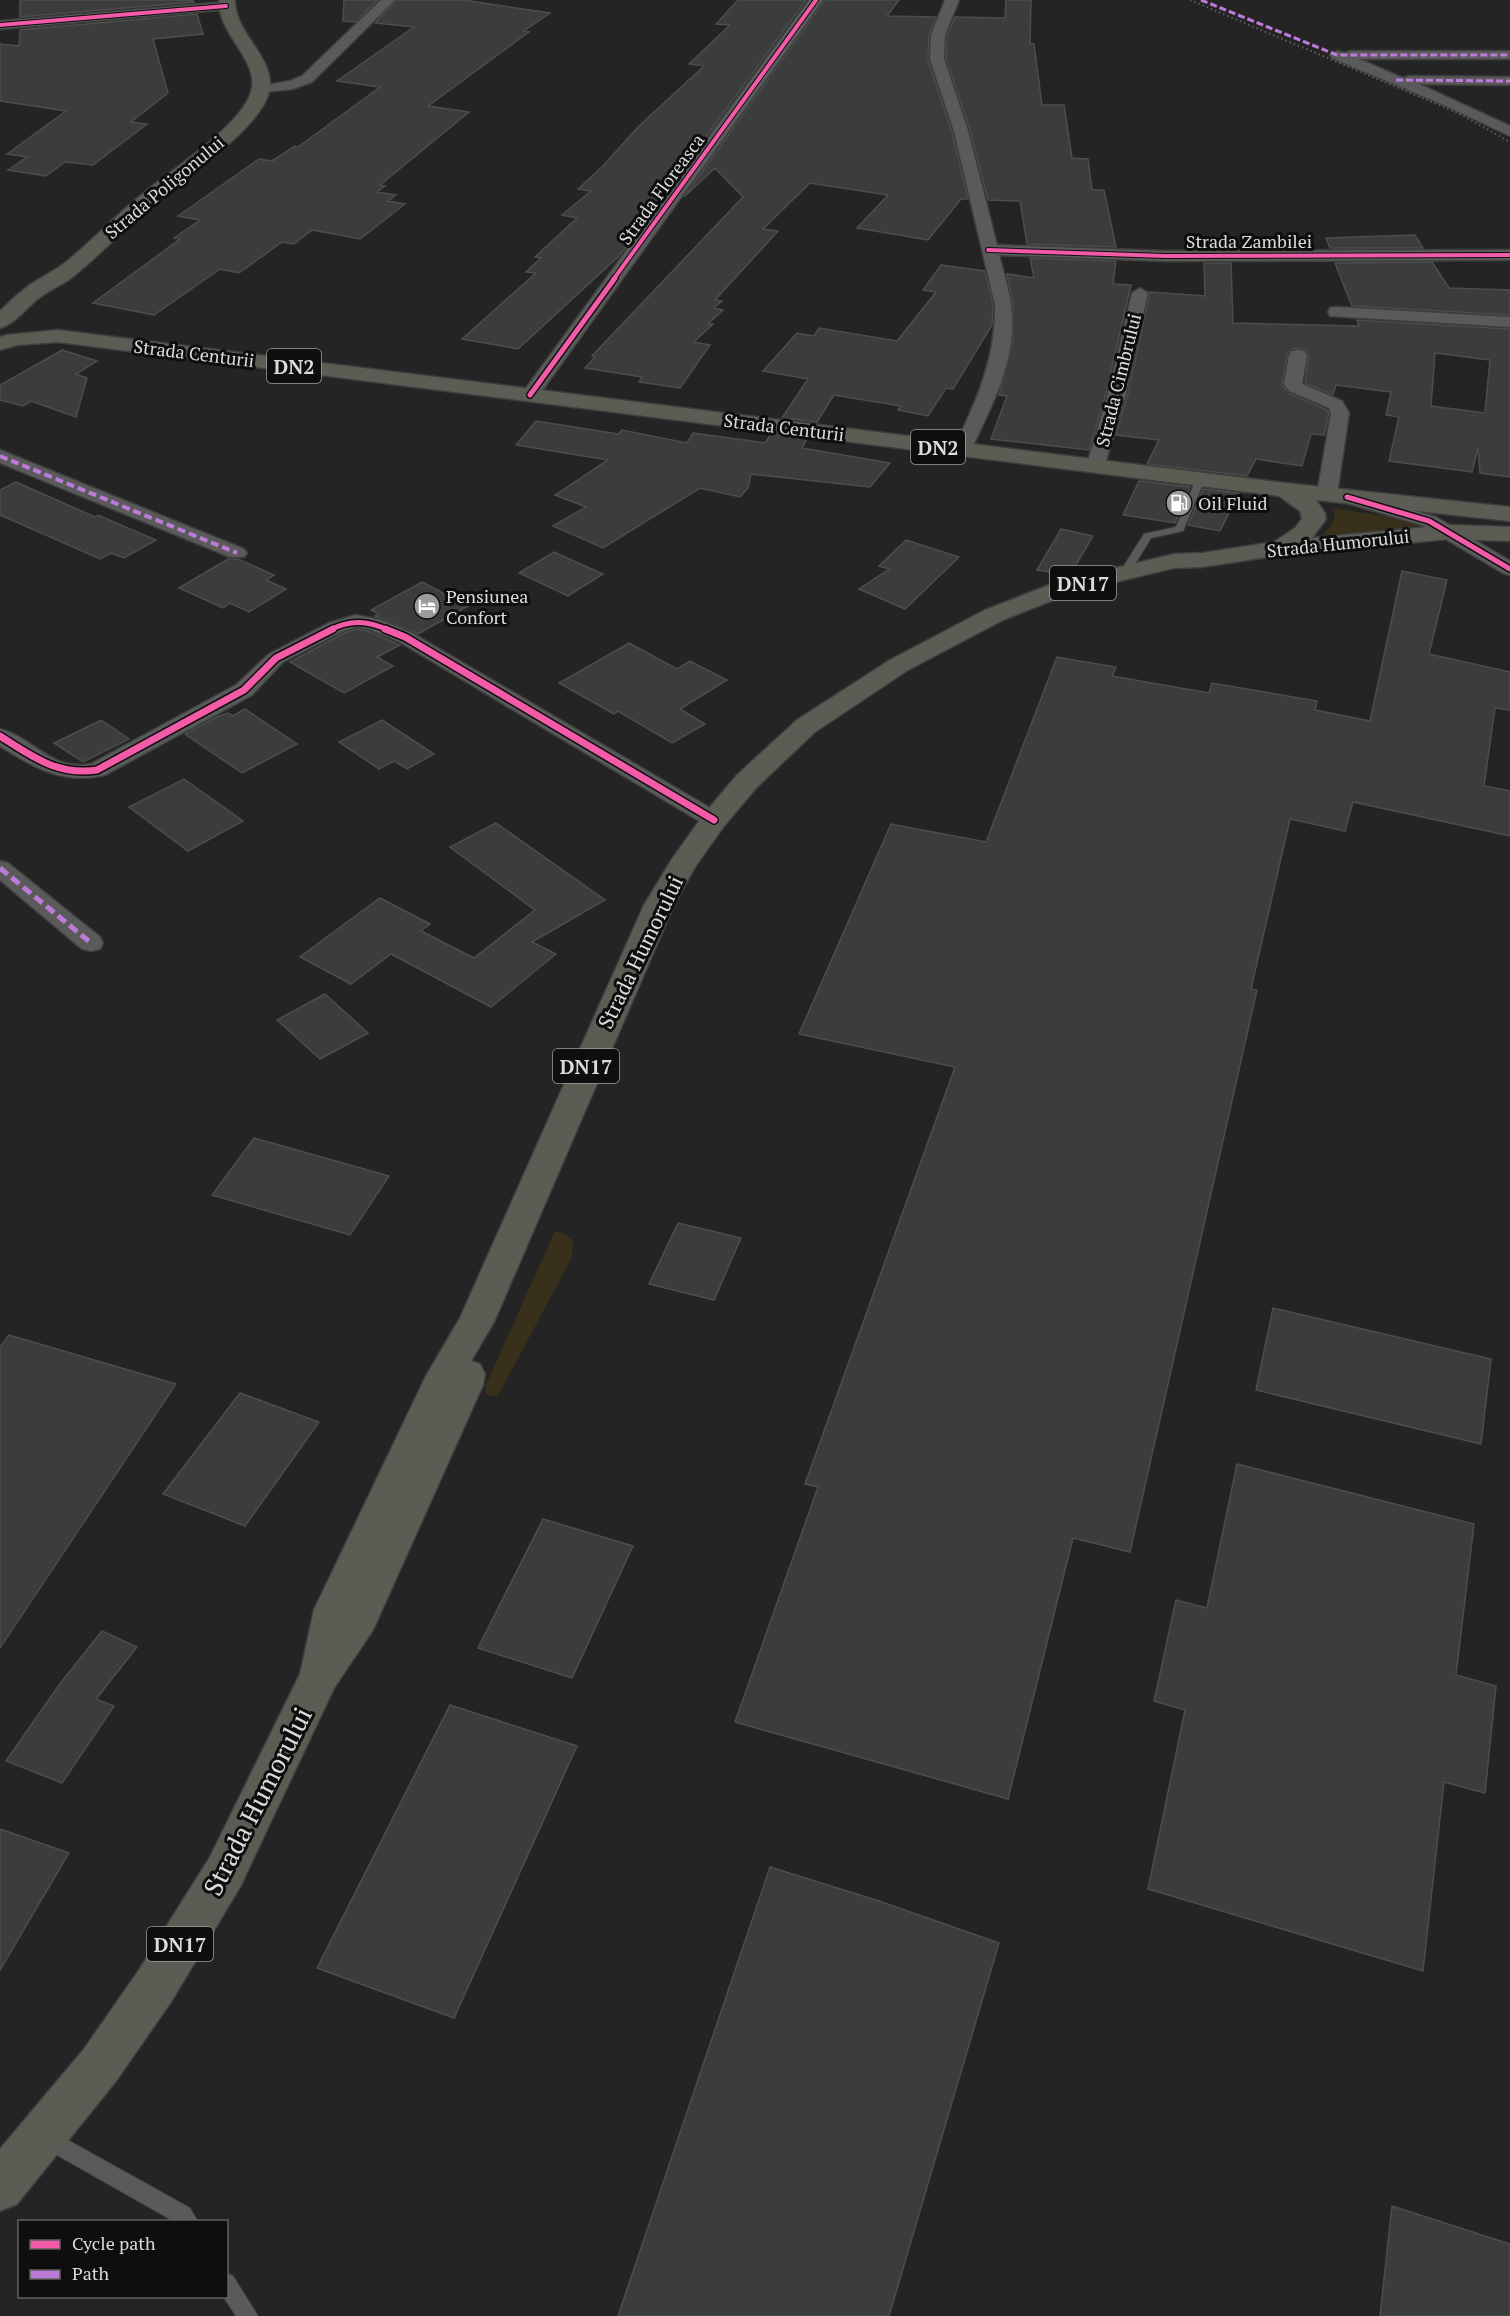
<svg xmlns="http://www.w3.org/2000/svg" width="1510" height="2316" viewBox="0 0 1510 2316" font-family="'PT Serif',serif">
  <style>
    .green { fill: #38301b }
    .building { fill: #3b3c3c; stroke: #4c4d4d; stroke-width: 1.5; fill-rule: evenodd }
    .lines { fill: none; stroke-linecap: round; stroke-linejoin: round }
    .lane-casing { stroke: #3e3e3e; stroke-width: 2 }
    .street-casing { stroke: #3e3e3e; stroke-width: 3 }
    .primary-casing { stroke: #3e3e3e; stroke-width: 3 }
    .lane { fill: #5a5a5a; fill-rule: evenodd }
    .street { fill: #5a5a5a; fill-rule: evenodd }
    .primary { fill: #5b5d55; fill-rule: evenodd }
    .rail { stroke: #5e5e5e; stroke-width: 2; stroke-dasharray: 1.5 3; stroke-linecap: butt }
    .quiet-far2 { stroke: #bd7bd9; stroke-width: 3; stroke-dasharray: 7 3; stroke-linecap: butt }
    .quiet-far1 { stroke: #bd7bd9; stroke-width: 4; stroke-dasharray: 8 4; stroke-linecap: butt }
    .quiet { stroke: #bd7bd9; stroke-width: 5; stroke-dasharray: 10 5; stroke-linecap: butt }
    .cycleway-far2-casing { stroke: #0d0e0d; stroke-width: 6 }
    .cycleway-far1-casing { stroke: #0d0e0d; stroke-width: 8 }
    .cycleway-casing { stroke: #0d0e0d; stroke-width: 10 }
    .cycleway-far2 { stroke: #f35aa7; stroke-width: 4 }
    .cycleway-far1 { stroke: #f35aa7; stroke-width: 5 }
    .cycleway { stroke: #f35aa7; stroke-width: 7 }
    .labels { text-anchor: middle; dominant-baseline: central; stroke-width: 6; stroke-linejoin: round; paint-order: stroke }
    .far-street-label { font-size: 18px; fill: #dadcdb; stroke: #0d0e0d }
    .far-poi-label { font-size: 18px; fill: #dadcdb; stroke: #0d0e0d; text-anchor: start }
    .shield { fill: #0d0e0d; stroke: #9c9e9d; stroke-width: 1.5 }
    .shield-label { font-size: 20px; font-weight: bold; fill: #dadcdb }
    .street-label { font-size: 21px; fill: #dadcdb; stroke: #0d0e0d }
    .near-street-label { font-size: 26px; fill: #dadcdb; stroke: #0d0e0d }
  </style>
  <rect width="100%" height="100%" fill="#242424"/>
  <path class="green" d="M1331 508 1398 518 1430 530 1317 539C1327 531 1333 526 1335 513Z
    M555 1231 566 1235 573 1241 572 1257 498 1396H491L485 1392V1387Z"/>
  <path class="building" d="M20 0H193L194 2 20 17Z
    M344 0H378L355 22 343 21Z
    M397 0H463L550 13 524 31 529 32 428 106 469 112 380 185 385 186 377 192 396 195 388 201 405 204 360 239 312 230 294 244 282 242 239 273 220 269 154 315 93 303 180 239 174 238 200 220 178 216 259 159 272 161 295 146 298 147 380 87 337 81 414 27 375 23Z
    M738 0H806L619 256 518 349 462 339 536 273 526 272 541 258 535 257 577 218 562 215 591 191 578 189 602 167 638 127 704 66 689 64 730 25 716 24Z
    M825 0H899L887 16 936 17 929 35 928 60 952 132 968 199H961L928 240 857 228 888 195 810 183 763 229 778 231 715 300 722 301 714 308 723 310 708 324H713L694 342 710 345 680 388 639 382 642 377 585 368 595 357 592 356 743 197 715 168 684 197Z
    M1006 0H1031L1030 44H1034L1042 105H1064L1072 158 1088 159 1092 190H1104L1116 247 1027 244 1020 201 988 200 970 130 946 59 947 35 955 17 1005 18Z
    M197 14 203 34 153 39 168 93 131 122 147 124 93 165 65 162 46 176 8 170 27 157 7 154 66 111 0 101V44L19 46 20 30Z
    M1415 235 1423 248H1330L1326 238Z
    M1197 237 1230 238V249H1200Z
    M1030 258 1116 261 1113 284 1131 285 1105 397 1089 450 991 439 1007 396 999 395 1013 343V305L1007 274 1034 278Z
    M1432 262 1449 288 1510 290V315L1352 306 1335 263Z
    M1204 263H1231L1233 323 1359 326 1357 320 1510 329V477L1480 473 1478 448 1472 472 1389 461 1399 417 1386 415 1391 392 1336 385 1333 395 1305 383 1309 355 1306 350 1298 348 1292 349 1287 354 1282 385 1288 393 1327 410 1329 413 1324 435 1311 434 1302 466 1256 459 1247 476 1147 464 1159 440 1116 435 1127 398 1150 292 1205 296ZM1435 353 1490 360 1485 413 1431 406Z
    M941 265 985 271 993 305 992 325 953 389 946 388 928 416 898 410 901 406 834 395 817 422 782 418 808 379 763 371 797 333 814 336 819 328 897 341 936 292 923 290Z
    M62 350 97 361 76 374 87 378 76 417 31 401 23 406 0 400V385Z
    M536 421 618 434 622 430 687 443 693 433 765 443 771 434 807 439 802 448 890 463 870 487 751 474 748 488 740 497 700 488 603 548 553 526 586 507 555 495 608 460 516 445Z
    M1139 481 1190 487 1175 523 1123 515Z
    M16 482 95 517 98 515 156 540 124 558 111 553 100 559 0 515V490Z
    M1203 489 1239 493 1220 531 1188 525Z
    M1061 529 1093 536 1073 570 1060 574 1037 570Z
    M906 540 959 557 905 609 859 589 889 569 879 566Z
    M554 552 603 574 568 596 519 573Z
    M228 559H238L274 575 266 580 286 589 249 612 230 603 223 608 179 588Z
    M1402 571 1447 580 1429 654 1510 672V710L1495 708 1484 786 1510 791V836L1353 802 1345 831 1290 819 1251 989 1257 990 1130 1552 1073 1538 1008 1799 735 1722 818 1487 805 1484 955 1067 799 1034 891 824 986 842 1057 657 1116 667 1112 676 1209 693 1212 683 1317 701 1315 710 1370 721Z
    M422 582 468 606 418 634 375 616 379 614 371 610Z
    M357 629 368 631 400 645 377 657 393 666 344 693 290 662 344 633Z
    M629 643 677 669 690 661 727 680 680 709 705 724 672 743 618 711 614 714 559 683Z
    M245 709 297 744 242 773 185 734 217 717 228 713 233 716Z
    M101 720 129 739 83 762 54 743Z
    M382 720 434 754 407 769 394 761 379 769 339 742Z
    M184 779 243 821 188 851 129 807Z
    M496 823 605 900 532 942 556 954 491 1007 391 954 351 984 300 957 380 898 430 924 421 931 474 958 535 910 450 847Z
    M325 994 368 1033 320 1059 277 1020Z
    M254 1138 389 1176 350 1235 212 1195Z
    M678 1223 741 1238 714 1300 649 1284Z
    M1273 1308 1491 1359 1481 1444 1256 1390Z
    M9 1335 176 1384 0 1648V1347Z
    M240 1393 319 1422 245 1526 163 1494Z
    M1237 1464 1474 1524 1456 1675 1496 1686 1485 1793 1444 1782 1423 1971 1148 1889 1185 1710 1154 1701 1176 1600 1207 1608Z
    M543 1519 633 1546 572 1678 478 1648Z
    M102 1631 137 1647 96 1699 114 1706 62 1783 6 1761 59 1685Z
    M450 1705 577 1746 454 2018 317 1968Z
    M0 1829 69 1853 0 1970Z
    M770 1867 879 1901 999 1943 889 2316H618Z
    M1392 2206 1510 2244V2316H1380Z"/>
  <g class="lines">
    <defs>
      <path id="lane" d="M1197 477 1205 479 1183 531 1151 538 1129 574H1121L1120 572 1144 534 1176 527Z
        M48 2129 190 2208 198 2222H175L41 2146 38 2139 41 2132Z
        M226 2273 233 2276 258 2316H236L223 2296H226Z"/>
      <path id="street" d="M381 0H395L312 82 293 89 255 93 253 90 255 87 290 81 302 76Z
        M809 0H823L536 399H524L521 395 524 391Z
        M945 0H959L945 35 944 59 968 131 997 245 1165 251 1510 250V260L1165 261 999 255C1003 271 1009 288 1011 305 1019 356 992 405 971 450L969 454H955L953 450C976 402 996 359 995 305L954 131 930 59 931 35Z
        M226 2 233 6 231 9 0 29V21Z
        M1337 51 1345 53 1351 51H1510V59H1359L1403 78 1409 76 1510 77V85L1419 84 1510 126V136L1444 105 1332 58 1330 55Z
        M1140 288 1148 293 1125 398 1104 467 1102 471H1088L1086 467 1107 398 1132 293Z
        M1336 307 1510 317V327L1330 316 1328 312 1330 308Z
        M1298 350 1304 351 1307 355 1302 384 1342 401 1349 413 1337 494 1334 498H1320L1317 494 1331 413 1329 408 1289 391 1284 384 1289 355 1292 351Z
        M0 450 244 549 247 553 244 557H230L0 463Z
        M1347 491 1436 517 1510 561V575L1503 573 1422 525 1340 501 1337 497 1340 493Z
        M356 615 381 620 412 633 722 815 725 820 722 825 714 827 706 825 398 641 369 629 357 627 343 631 283 662 252 695 105 775C64 785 34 768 0 746V729C34 738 50 771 91 764L236 685 269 654 329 623Z
        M0 861 8 863 100 937 103 943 100 949 91 951 82 949 0 880Z"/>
      <path id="primary" d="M219 0H235C234 34 277 58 269 92 259 131 179 181 148 208 122 231 98 257 70 279 60 286 49 290 39 298 27 307 15 324 0 328V311C10 301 20 292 31 284 43 276 55 271 66 262 93 240 117 214 145 192 172 169 241 126 251 92 261 61 217 34 219 0Z
        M58 330 1285 483 1510 507V521L1316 500 1325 513 1326 519 1312 538 1449 525 1510 527V541L1449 539 1281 555 1202 567 1174 568 1074 592 1003 620 908 670 815 732 757 787 724 826 695 867 674 905 494 1322 471 1361 480 1364 485 1374 483 1385 373 1630 334 1688 240 1887 171 2002 116 2081 17 2204 0 2211V2149L84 2049 139 1970 210 1857 300 1674 314 1610 426 1376 460 1318 644 905 672 859 704 814 737 775 797 720 890 660 985 610 1057 582 1174 554 1202 553 1274 542 1295 528 1302 519 1300 511 1279 496 58 342 17 345 0 350V337L7 335Z"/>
    </defs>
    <use href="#lane" class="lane-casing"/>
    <use href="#street" class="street-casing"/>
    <use href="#primary" class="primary-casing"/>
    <use href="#lane" class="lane"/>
    <use href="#street" class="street"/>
    <use href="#primary" class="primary"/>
    <path class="rail" d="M1190 0 1458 113 1510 142"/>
    <path class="quiet-far2" d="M1201 0 1337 55H1510
      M1396 80 1510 81"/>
    <path class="quiet-far1" d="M0 456 237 553"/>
    <path class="quiet" d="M0 868 91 943"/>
    <defs>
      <path id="cycleway-far2" d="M0 25 226 6
        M988 250 1165 256 1510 255
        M613 280 816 0"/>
      <path id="cycleway-far1" d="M530 395 615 278
        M1347 497 1429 521 1510 569
        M330 630C351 619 367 621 389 630"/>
      <path id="cycleway" d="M385 629 405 637 714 820
        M0 736C31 756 58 776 97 770L244 690 276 658 333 629"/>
    </defs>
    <use href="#cycleway-far2" class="cycleway-far2-casing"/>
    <use href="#cycleway-far1" class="cycleway-far1-casing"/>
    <use href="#cycleway" class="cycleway-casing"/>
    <use href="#cycleway-far2" class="cycleway-far2"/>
    <use href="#cycleway-far1" class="cycleway-far1"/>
    <use href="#cycleway" class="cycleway"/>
  </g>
  <defs>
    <symbol id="fuel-disc" viewBox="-11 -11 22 22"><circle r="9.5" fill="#9a9c9b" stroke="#0d0e0d"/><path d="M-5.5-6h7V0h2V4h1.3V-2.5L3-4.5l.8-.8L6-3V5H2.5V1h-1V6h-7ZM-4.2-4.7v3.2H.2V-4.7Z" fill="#fff"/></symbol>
    <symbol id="hotel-disc" viewBox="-11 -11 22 22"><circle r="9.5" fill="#9a9c9b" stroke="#0d0e0d"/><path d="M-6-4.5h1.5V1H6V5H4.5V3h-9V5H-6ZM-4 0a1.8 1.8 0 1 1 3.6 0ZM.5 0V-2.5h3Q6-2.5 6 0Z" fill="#fff"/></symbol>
  </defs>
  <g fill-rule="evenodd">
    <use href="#fuel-disc" x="1164" y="488" width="30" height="30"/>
    <use href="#hotel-disc" x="412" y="591" width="30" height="30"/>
  </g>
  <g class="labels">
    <g class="far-street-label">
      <text transform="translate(164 187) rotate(-40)">Strada Poligonului</text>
      <text transform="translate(661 189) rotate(-54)">Strada Floreasca</text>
      <text x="1249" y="241">Strada Zambilei</text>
      <text transform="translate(194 353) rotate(7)">Strada Centurii</text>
      <text transform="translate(1118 380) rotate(-76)">Strada Cimbrului</text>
      <text transform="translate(784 427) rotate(7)">Strada Centurii</text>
      <text transform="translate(1338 543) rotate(-6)">Strada Humorului</text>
    </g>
    <g class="far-poi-label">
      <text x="1198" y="503">Oil Fluid</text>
      <text x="446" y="596">Pensiunea<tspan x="446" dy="21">Confort</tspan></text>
    </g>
    <g class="shield">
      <rect x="267" y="349" width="54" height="34" rx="4.5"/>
      <rect x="911" y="430" width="54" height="34" rx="4.5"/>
      <rect x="1050" y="566" width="66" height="34" rx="4.5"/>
      <rect x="553" y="1049" width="66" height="34" rx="4.5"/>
      <rect x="147" y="1927" width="66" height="34" rx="4.5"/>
    </g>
    <g class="shield-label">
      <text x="294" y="366">DN2</text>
      <text x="938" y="447">DN2</text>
      <text x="1083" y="583">DN17</text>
      <text x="586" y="1066">DN17</text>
      <text x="180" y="1944">DN17</text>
    </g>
    <g class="street-label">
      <text transform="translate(640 952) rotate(-64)">Strada Humorului</text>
    </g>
    <g class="near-street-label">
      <text transform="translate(257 1801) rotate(-63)">Strada Humorului</text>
    </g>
  </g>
  <rect x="18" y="2220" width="210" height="78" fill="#0d0e0d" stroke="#5f605f" stroke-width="1.5"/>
  <rect x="30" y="2240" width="30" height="9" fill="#f35aa7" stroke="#5f605f" stroke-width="1.5"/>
  <text x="72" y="2250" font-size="18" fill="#dadcdb">Cycle path</text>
  <rect x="30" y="2270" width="30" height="9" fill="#bd7bd9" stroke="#5f605f" stroke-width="1.5"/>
  <text x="72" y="2280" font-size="18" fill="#dadcdb">Path</text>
</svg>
